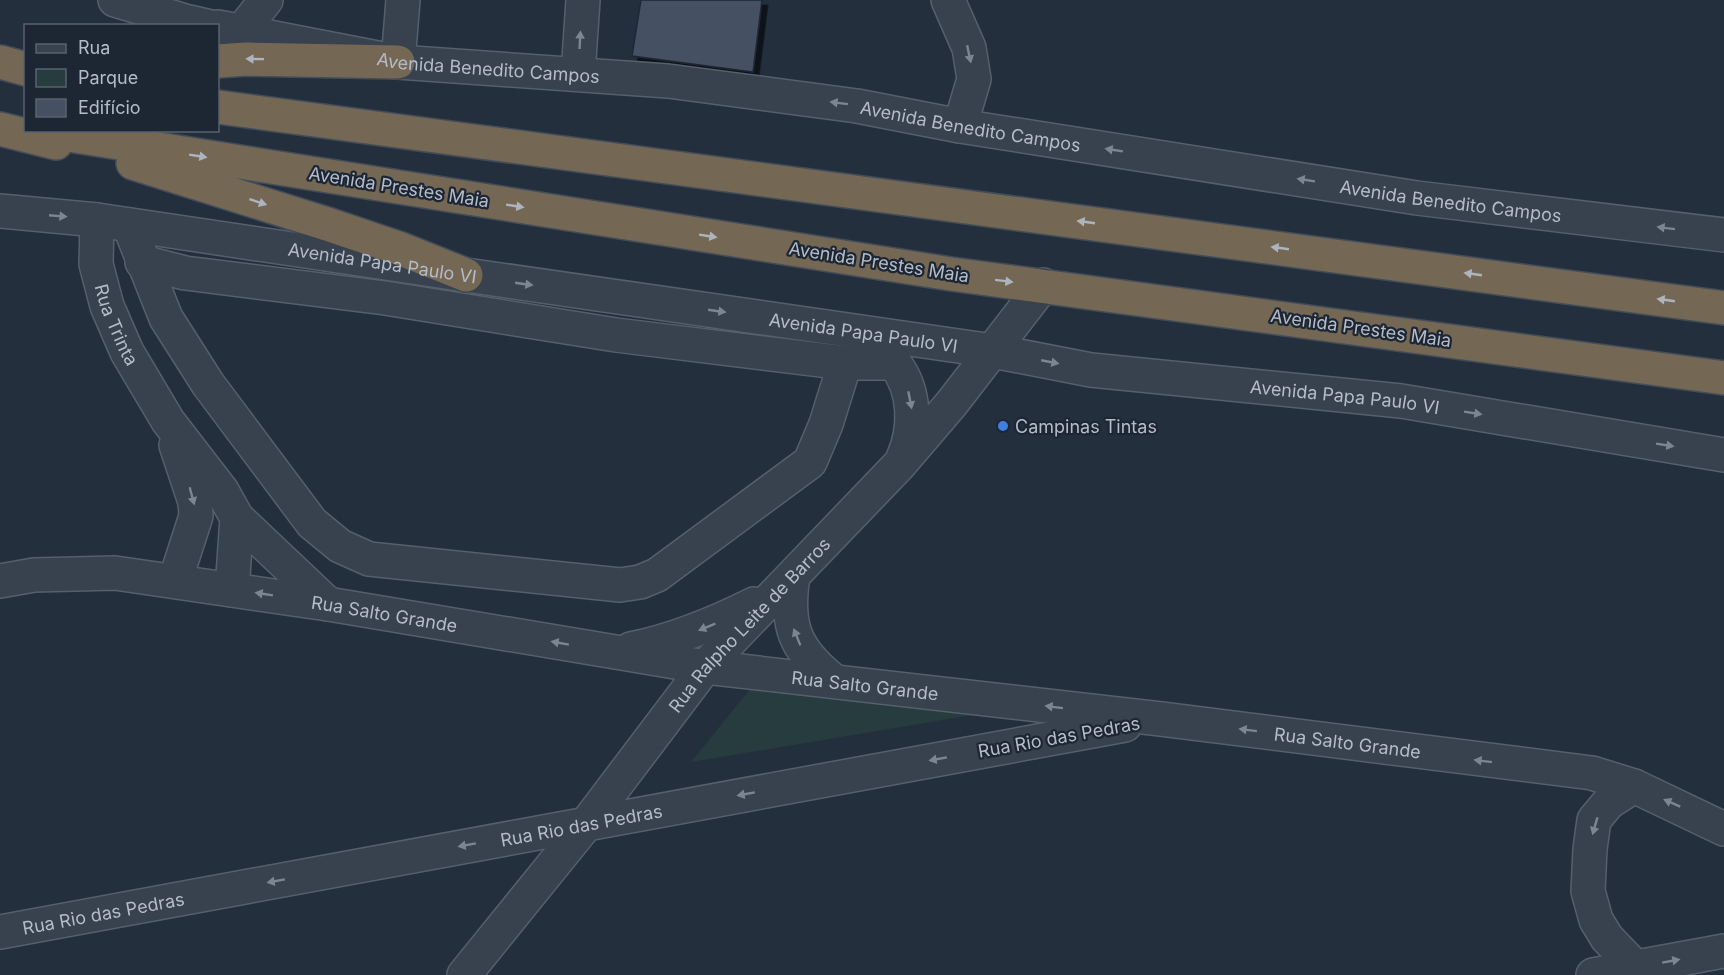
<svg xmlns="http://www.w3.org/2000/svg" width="1724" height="975" viewBox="0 0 1724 975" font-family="Inter,sans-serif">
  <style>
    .green { fill: #263c3f }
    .building { fill: #455162; stroke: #1f2835; stroke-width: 1.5; filter: url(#shadow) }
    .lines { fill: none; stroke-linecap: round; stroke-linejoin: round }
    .minor-casing { stroke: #565f6c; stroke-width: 36 }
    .highway-casing { stroke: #434c59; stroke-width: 36 }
    .minor { stroke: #38414e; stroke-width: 33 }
    .highway { stroke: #746855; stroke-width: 33 }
    .oneway { fill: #7c8592 }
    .oneway2 { fill: #aeb4bd }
    .shop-dot { fill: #3f7fe0; stroke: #1d2633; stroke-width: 2 }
    .labels { text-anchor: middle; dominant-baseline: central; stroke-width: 4.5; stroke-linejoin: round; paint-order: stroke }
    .street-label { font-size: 18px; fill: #b4bcc9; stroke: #1d2633 }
    .poi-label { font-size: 18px; fill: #b4bcc9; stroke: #1d2633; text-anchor: start }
  </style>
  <defs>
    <filter id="shadow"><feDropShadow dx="5.5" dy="5.5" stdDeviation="0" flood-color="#0009"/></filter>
  </defs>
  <rect width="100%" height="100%" fill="#242f3e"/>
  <path class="green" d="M751 688 990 712 691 762Z"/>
  <path class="building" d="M641 0H762L753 72 632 56Z"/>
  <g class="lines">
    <defs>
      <g id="minor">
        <path d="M115 0 185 21 207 26"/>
        <path d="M948 0 969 48 974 79 960 126"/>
        <path id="s1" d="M218 27 398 62 668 81 857 106 960 126 1417 198 1724 235"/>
        <path d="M241 32 266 0"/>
        <path d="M398 62 403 0"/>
        <path d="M578 74 583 0"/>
        <path id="s2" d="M0 211 97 220 466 275 993 351 1091 370 1401 401 1724 455"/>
        <path id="s3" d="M97 220 96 264 107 306 127 352 168 421 222 491 237 518 232 590"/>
        <path d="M129 225 166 318 208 384 312 523 340 546 369 559 620 585 640 582 657 575 810 462 826 424 845 363"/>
        <path d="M142 262 185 273 385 298 616 335 845 363H895"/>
        <path d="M878 348C884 353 891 358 895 364 916 391 916 429 903 458"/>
        <path d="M237 518 328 604"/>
        <path d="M793 576C785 626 795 650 834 681"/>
        <path id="s4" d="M0 581 34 575 115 573 328 604 705 667 1161 719 1592 773 1634 786 1724 829"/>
        <path d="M175 581 196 516 195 502 176 445"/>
        <path d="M631 649C675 640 714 624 754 604"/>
        <path d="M1634 786 1609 802 1594 820 1590 849 1588 891 1596 920 1607 938 1635 967"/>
        <path id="s5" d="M0 932 1125 725"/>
        <path id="s6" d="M464 975 587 823 705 667 899 465 952 403 1043 285"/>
        <path d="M1593 975 1724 951"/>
      </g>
      <path id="highway" d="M218 61 246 59 398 62
        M0 62 26 69
        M218 107 1724 308
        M0 129 56 143
        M37 130 951 274 1724 378
        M133 163 327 224 401 249 466 275"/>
    </defs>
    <use href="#minor" class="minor-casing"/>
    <use href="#highway" class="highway-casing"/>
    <use href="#minor" class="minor"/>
    <use href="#highway" class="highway"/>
  </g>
  <defs><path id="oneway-solid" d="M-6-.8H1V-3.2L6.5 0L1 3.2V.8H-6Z" transform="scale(1.5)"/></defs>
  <g class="oneway">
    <use href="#oneway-solid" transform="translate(580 40) rotate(-87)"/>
    <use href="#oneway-solid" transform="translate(969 54) rotate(78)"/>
    <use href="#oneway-solid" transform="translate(839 103) rotate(-173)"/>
    <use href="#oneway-solid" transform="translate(1114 150) rotate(-171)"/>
    <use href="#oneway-solid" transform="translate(1306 180) rotate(-171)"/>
    <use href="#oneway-solid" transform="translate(58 216) rotate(5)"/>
    <use href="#oneway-solid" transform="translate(1666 228) rotate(-173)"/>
    <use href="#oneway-solid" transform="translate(524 284) rotate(8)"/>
    <use href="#oneway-solid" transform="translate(717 311) rotate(8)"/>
    <use href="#oneway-solid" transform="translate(1050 362) rotate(11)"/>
    <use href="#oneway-solid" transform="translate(910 400) rotate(79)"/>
    <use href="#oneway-solid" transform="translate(1473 413) rotate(9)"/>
    <use href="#oneway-solid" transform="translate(1665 445) rotate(9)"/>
    <use href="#oneway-solid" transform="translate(192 496) rotate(75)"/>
    <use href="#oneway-solid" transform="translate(264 594) rotate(-171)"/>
    <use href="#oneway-solid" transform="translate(707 627) rotate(158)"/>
    <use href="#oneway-solid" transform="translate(797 637) rotate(-112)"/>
    <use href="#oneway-solid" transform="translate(560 643) rotate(-170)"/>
    <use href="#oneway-solid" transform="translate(1054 707) rotate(-173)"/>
    <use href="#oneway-solid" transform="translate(1248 730) rotate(-173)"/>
    <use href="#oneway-solid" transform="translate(938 759) rotate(170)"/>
    <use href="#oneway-solid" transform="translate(1483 761) rotate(-173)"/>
    <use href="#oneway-solid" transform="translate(746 794) rotate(170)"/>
    <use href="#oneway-solid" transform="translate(1672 803) rotate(-156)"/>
    <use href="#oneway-solid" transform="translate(1595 826) rotate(106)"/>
    <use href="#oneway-solid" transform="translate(467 845) rotate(170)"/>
    <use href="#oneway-solid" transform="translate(276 881) rotate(170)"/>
    <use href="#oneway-solid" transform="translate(1671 961) rotate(-10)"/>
  </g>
  <g class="oneway2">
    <use href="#oneway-solid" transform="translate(255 59) rotate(-179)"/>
    <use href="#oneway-solid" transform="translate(198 156) rotate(9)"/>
    <use href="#oneway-solid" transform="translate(258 202) rotate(18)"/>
    <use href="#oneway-solid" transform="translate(515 206) rotate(9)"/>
    <use href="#oneway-solid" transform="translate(1086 222) rotate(-172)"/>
    <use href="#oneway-solid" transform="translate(708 236) rotate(9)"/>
    <use href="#oneway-solid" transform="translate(1280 248) rotate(-172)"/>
    <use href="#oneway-solid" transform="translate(1473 274) rotate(-172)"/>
    <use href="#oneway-solid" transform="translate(1004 281) rotate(7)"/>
    <use href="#oneway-solid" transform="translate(1666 300) rotate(-172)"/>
  </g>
  <circle class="shop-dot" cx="1003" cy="426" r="6"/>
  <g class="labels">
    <g class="street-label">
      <text stroke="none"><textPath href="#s1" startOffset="274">Avenida Benedito Campos</textPath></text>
      <text stroke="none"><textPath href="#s1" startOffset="760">Avenida Benedito Campos</textPath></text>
      <text transform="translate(399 187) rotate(9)">Avenida Prestes Maia</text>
      <text stroke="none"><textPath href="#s1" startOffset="1246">Avenida Benedito Campos</textPath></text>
      <text transform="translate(879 262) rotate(9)">Avenida Prestes Maia</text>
      <text stroke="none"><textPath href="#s2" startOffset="386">Avenida Papa Paulo VI</textPath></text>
      <text stroke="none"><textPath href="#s3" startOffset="108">Rua Trinta</textPath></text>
      <text transform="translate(1361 328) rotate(8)">Avenida Prestes Maia</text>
      <text stroke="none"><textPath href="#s2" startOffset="872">Avenida Papa Paulo VI</textPath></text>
      <text stroke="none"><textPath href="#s2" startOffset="1358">Avenida Papa Paulo VI</textPath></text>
      <text stroke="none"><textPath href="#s4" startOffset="388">Rua Salto Grande</textPath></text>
      <text stroke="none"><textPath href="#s6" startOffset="452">Rua Ralpho Leite de Barros</textPath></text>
      <text stroke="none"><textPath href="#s4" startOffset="874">Rua Salto Grande</textPath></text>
      <text transform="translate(1059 737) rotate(-10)">Rua Rio das Pedras</text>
      <text stroke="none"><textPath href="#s4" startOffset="1360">Rua Salto Grande</textPath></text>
      <text stroke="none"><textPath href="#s5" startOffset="591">Rua Rio das Pedras</textPath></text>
      <text stroke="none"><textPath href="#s5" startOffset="105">Rua Rio das Pedras</textPath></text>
    </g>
    <g class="poi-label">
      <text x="1015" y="426">Campinas Tintas</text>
    </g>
  </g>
  <rect x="24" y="24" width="195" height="108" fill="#1d2633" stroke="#59626f" stroke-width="1.5"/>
  <rect x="36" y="44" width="30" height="9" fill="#38414e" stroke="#59626f" stroke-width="1.5"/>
  <text x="78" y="54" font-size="18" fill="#b4bcc9">Rua</text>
  <rect x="36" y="69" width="30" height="18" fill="#263c3f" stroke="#59626f" stroke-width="1.5"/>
  <text x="78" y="84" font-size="18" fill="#b4bcc9">Parque</text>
  <rect x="36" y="99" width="30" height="18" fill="#455162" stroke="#59626f" stroke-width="1.5"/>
  <text x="78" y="114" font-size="18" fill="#b4bcc9">Edifício</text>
</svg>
